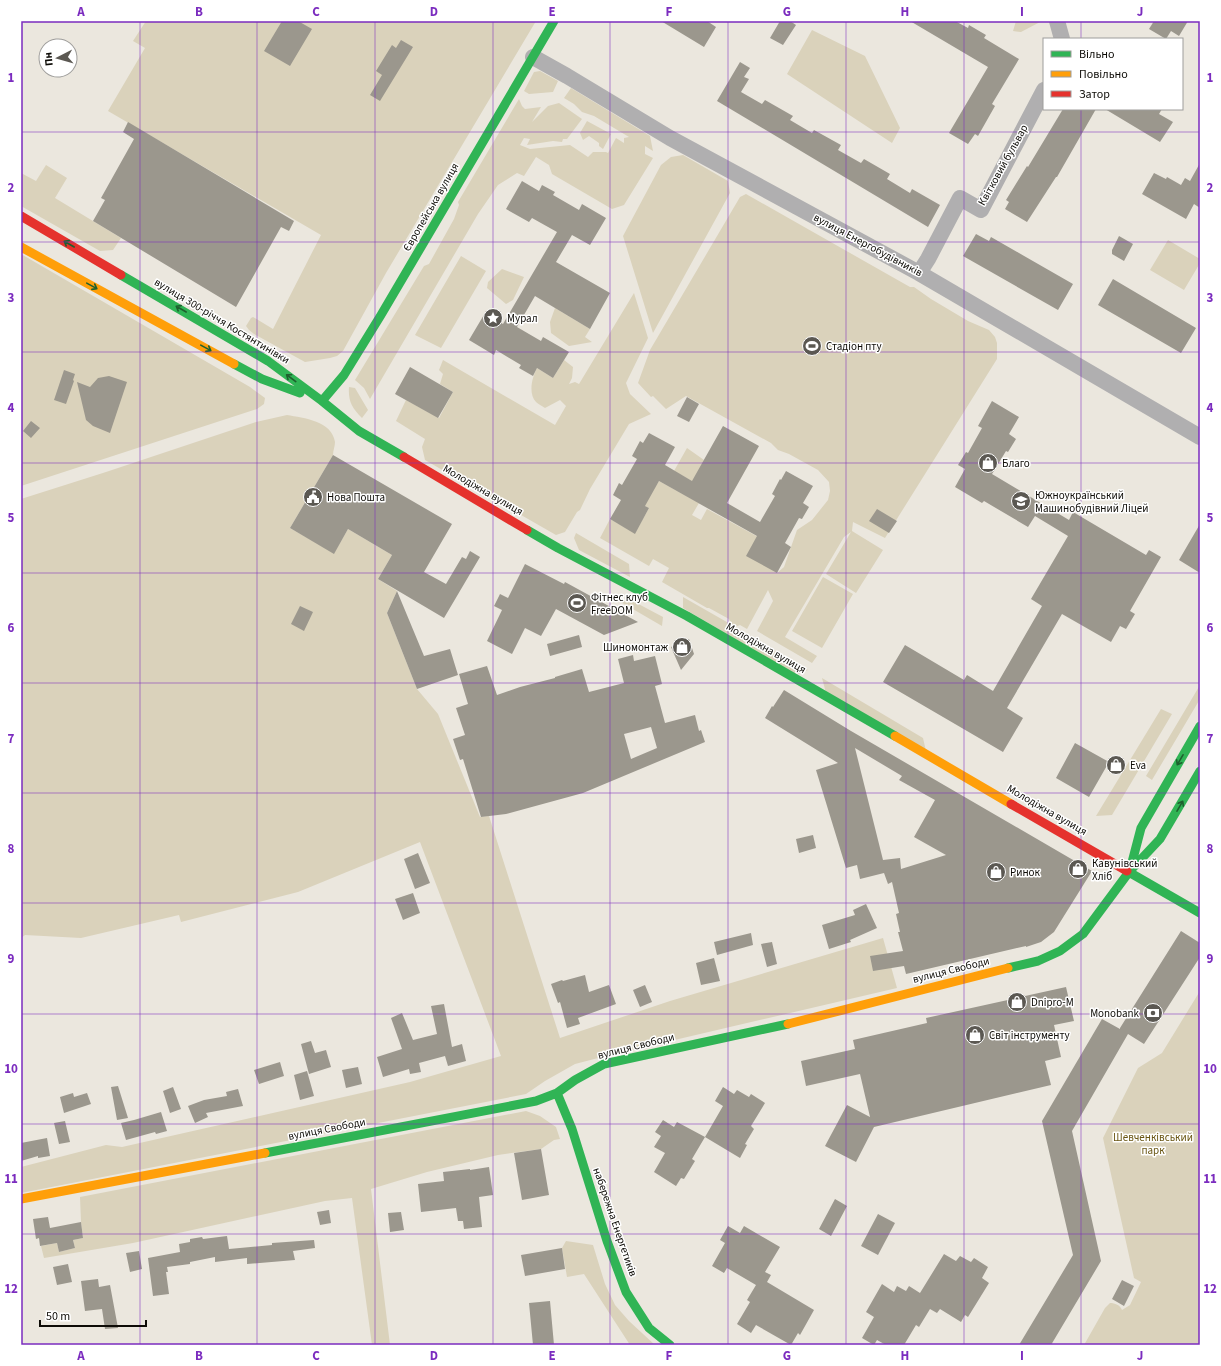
<svg xmlns="http://www.w3.org/2000/svg" width="1221" height="1366" viewBox="0 0 1221 1366" font-family="'Source Sans 3',sans-serif">
  <style>
    .green { fill: #dad2bb }
    .building { fill: #9b978d; fill-rule: evenodd }
    .lines { fill: none; stroke-linecap: round; stroke-linejoin: round }
    .street { stroke: #b0afb0; stroke-width: 16 }
    .fast { stroke: #30b455; stroke-width: 9 }
    .slow { stroke: #ff9f0a; stroke-width: 9 }
    .jam { stroke: #e5322d; stroke-width: 9 }
    .oneway { stroke: #1e602e }
    .grid { fill: none; stroke: #7b2cbf; stroke-width: 1; stroke-opacity: 0.55 }
    .labels { text-anchor: middle; dominant-baseline: central; stroke-width: 3; stroke-linejoin: round; paint-order: stroke }
    .street-label { font-size: 11px; fill: #0d0b06; stroke: #fff }
    .poi-label { font-size: 11px; fill: #0d0b06; stroke: #fff; text-anchor: start }
    .park-label { font-size: 11px; fill: #695512; stroke: #fff }
    .neatline { fill: none; stroke: #7b2cbf; stroke-width: 1.5 }
    .grid-label { font-size: 13px; text-anchor: middle; font-weight: bold; fill: #7b2cbf }
  </style>
  <rect width="100%" height="100%" fill="#ebe7de"/>
  <path class="green" d="M146 21H536L386 273 343 351 337 356 330 358 305 362 254 334 249 330 246 326 251 318 253 317 273 329 321 235 108 111 145 48 133 41Z
    M1016 21H1042L1021 32 1013 31Z
    M812 30 865 56 900 128 892 143 787 74Z
    M540 71 558 81 553 92 529 94 524 91 534 72Z
    M571 88 650 136 653 151 645 146V154L653 158 624 205 612 209 552 174 549 165 536 157 524 176 517 173 498 185 478 214 370 399 364 388 355 380 424 266 429 264 454 219 459 205 458 202 519 99 522 106 525 109 541 107 532 122 548 106 559 103 582 119 567 139H563L562 142 553 141 527 145 530 139 524 138 520 145 530 149 570 145 588 157 593 152H606L608 153 616 138 624 143V138L629 137 594 116 582 112 574 104 564 98Z
    M587 121 611 134 603 149 599 146V143L589 136 583 140 580 133Z
    M683 155 728 181 730 193 653 333 623 236 661 165 671 157Z
    M46 165 67 178 55 198 121 238 113 250 100 251 21 206V173L36 181Z
    M746 194 910 287H914L931 299 968 321 989 330 995 337 997 343V359L885 538 853 522 852 531 883 550 856 593 826 574 851 532 844 537 785 637 817 656 812 663 757 631 773 601 768 590 747 629 740 625 735 627 808 670 796 675 683 608V597L732 625 729 619 709 608H707L662 582 669 568 653 559 649 566 600 538 610 519 635 533 649 508 643 505 659 481 699 503 692 515 701 520 707 509 760 538 777 573 784 567 797 530 812 520 828 500 830 491 829 482 818 470 789 454 778 450 771 443 686 396 666 409 653 396 651 397 638 383 650 350 740 197Z
    M1168 240 1200 259V263L1184 290 1150 270Z
    M21 254 250 387 265 398 264 404 257 409 21 486Z
    M461 256 486 271 441 348 415 335Z
    M502 269 524 277 513 300 506 304 487 288 488 282Z
    M634 293 648 338 626 383 630 394 651 414 629 424 590 489 580 510 577 512 565 532 556 535 425 460 422 447 425 439 396 421 406 400 439 418 453 392 440 384 443 374 439 370 443 360 555 425 566 406 560 400 545 408C542 406 538 404 536 402 528 393 532 378 537 368L553 378 564 360 573 367 572 378 569 384 575 382 579 384Z
    M555 308 590 329 585 337 592 342 569 346 551 333 550 322Z
    M349 387 355 388 368 410 362 418C352 408 348 401 349 387Z
    M287 415C304 418 332 421 335 442 335 446 333 451 333 455L290 528 334 553 348 529 392 555 378 579 397 591 387 613 417 689 438 714 480 817 489 816 560 1038 670 1001 883 938 897 988 602 1057 575 1064 545 1081 526 1094 21 1193V1167L106 1145 122 1147 410 1082 501 1056 420 842 298 892 181 922 179 915 81 938 25 935 21 938V499L106 472 256 422Z
    M687 448 704 460 695 483 674 471Z
    M576 533 629 564 630 577 579 550 574 538Z
    M823 577 853 594 822 648 792 631Z
    M629 599 663 617 662 626 619 601Z
    M822 678 923 738 926 751 826 693Z
    M1200 685V699L1152 780 1146 776Z
    M1161 709 1172 714 1112 815 1096 816Z
    M1200 991V1345H1084L1105 1308 1110 1303C1115 1303 1120 1305 1122 1310L1130 1305 1141 1282 1134 1278 1103 1138 1138 1068 1162 1053Z
    M526 1111 540 1116 556 1127 560 1139 554 1140 541 1149 498 1155 427 1172 371 1189 390 1345H372L352 1198 325 1201 133 1243 44 1258 41 1246 57 1243 59 1252 75 1248 73 1240 83 1238 81 1222 80 1197Z
    M566 1241 593 1245 605 1284 615 1305 629 1321 655 1345H630L584 1274 567 1277 562 1248Z"/>
  <path class="building" d="M282 21H298L312 29 290 66 264 51Z
    M661 21H707L716 27 704 47Z
    M780 21H790L796 25 783 45 770 38Z
    M910 21H955L968 28 969 25 986 35 984 38 1019 59 992 104 995 106 978 136 975 134 968 144 949 133 988 67Z
    M1154 21H1188L1179 36 1171 31 1166 39 1149 29Z
    M401 40 413 47 380 101 370 95 382 75 376 71 392 45 396 48Z
    M740 62 750 68 744 77 749 79 741 92 762 104 765 100 793 116 790 120 812 133 814 130 841 145 838 150 861 163 864 159 890 174 887 179 910 193 912 189 940 205 928 227 717 101Z
    M1063 109H1096L1057 177H1056L1027 222 1005 209 1009 202 1006 200 1027 166 1028 167Z
    M1105 109H1162L1159 114 1173 122 1160 142Z
    M128 122 294 221 289 231 281 227 236 307 93 221 105 200 101 198 134 139 123 132Z
    M1200 163V208L1194 204 1186 219 1142 194 1154 173 1166 179 1167 177 1181 185 1185 178 1190 181Z
    M522 181 539 191 542 185 555 192 553 195 579 210 582 204 606 218 590 245 572 235 556 262 610 293 590 329 535 296 517 327 541 341 543 337 569 352 553 378 537 368 533 376 519 368 521 365 496 350 494 355 469 340 485 313 503 324 557 232 532 218 529 222 506 209Z
    M976 234 989 241 991 237 1073 284 1058 310 963 256Z
    M1119 236 1133 244 1124 261 1112 254V250Z
    M1113 279 1196 328 1181 353 1098 305Z
    M410 367 453 392 438 418 395 394Z
    M64 370 75 374 73 380 74 381 66 404 54 400Z
    M109 376 127 382 110 433 93 426 86 420 77 382 90 387 98 378Z
    M687 397 699 404 689 422 677 416Z
    M992 401 1019 417 1009 434 1016 439 1008 452 1006 451 992 474 1069 520 1073 512 1146 555 1149 550 1161 557 1130 611 1135 614 1126 629 1120 626 1111 642 1062 614 1007 708 1023 718 1003 752 883 682 905 645 964 680 967 675 993 691 1042 606 1031 599 1068 536 1035 516 1028 527 984 501 982 503 955 487 965 469 958 465 966 452 968 453 982 428 978 426Z
    M31 421 40 428 31 438 23 431Z
    M723 426 759 446 727 503 760 522 775 496 772 494 780 479 781 480 786 471 813 486 803 503 809 507 802 519 799 518 785 543 791 547 777 573 746 556 757 536 659 481 645 506 649 508 635 534 610 519 621 500 613 495 619 483 622 485 637 459 632 456 640 441 643 443 649 433 675 447 665 465 692 481Z
    M333 455 452 524 424 572 446 584 462 557 466 559 470 551 480 557 444 618 378 579 392 555 348 529 334 554 290 528Z
    M877 509 897 521 889 533 869 521Z
    M1200 524V573L1179 560Z
    M525 564 564 584 565 582 638 622 604 635 556 609 541 636 525 628 512 654 487 641 502 610 494 606 500 594 508 598Z
    M397 591 424 656 450 649 458 675 417 689 387 613Z
    M300 606 313 612 304 631 291 624Z
    M579 635 582 647 550 656 547 644Z
    M689 639 694 654 681 670 671 647Z
    M633 655 634 661 655 656 662 684 655 686 665 723 695 715 699 731 701 730 705 742 583 793 506 814 481 817 463 759 460 760 453 739 465 735 456 708 468 704 459 674 487 666 497 695 520 687 555 678V677L582 669 589 692 624 683 618 659ZM651 727 657 748 631 759 624 734Z
    M784 690 851 731 1092 871 1054 932 1041 942 1026 947V946L906 974 904 966 873 971 870 956 903 951 898 932H900L896 914 899 913 892 882 888 884 884 873 860 879 857 865 846 868 816 770 838 763 765 718 772 706 773 707ZM855 748 902 776 899 780 935 800 914 837 946 855 901 869 900 858 883 860Z
    M1075 743 1109 762 1089 797 1056 778Z
    M813 835 816 848 799 853 796 839Z
    M418 853 430 883 415 889 404 859Z
    M413 893 420 913 403 920 395 899Z
    M866 904 877 928 850 940 851 942 829 949 822 925 855 915 853 910Z
    M1181 931 1200 943V957L1144 1044 1128 1034 1072 1131 1101 1261 1051 1345H1019L1073 1255 1042 1121 1102 1019 1120 1029V1028Z
    M751 933 753 945 717 955 714 942Z
    M772 942 777 964 767 967 761 944Z
    M714 958 720 981 701 985 696 963Z
    M585 975 589 992 609 985 616 1004 578 1018 580 1024 567 1028 560 1002 558 1003 551 984 562 980 563 981Z
    M645 985 652 1002 640 1007 633 990Z
    M1066 987 1074 1021 1054 1025 1061 1057 1045 1061 1051 1085 874 1127 856 1162 825 1146 847 1105 870 1117 860 1074 806 1086 801 1061 855 1049 853 1040 927 1023 926 1018Z
    M444 1004 452 1047 462 1044 466 1061 448 1066 445 1056 419 1063 421 1072 410 1074 409 1069 383 1077 377 1057 402 1049 391 1018 402 1013 413 1040 437 1034 431 1006Z
    M311 1041 315 1053 326 1050 331 1067 309 1074 301 1044Z
    M280 1062 284 1076 259 1084 254 1070Z
    M358 1067 362 1084 346 1088 342 1070Z
    M307 1071 314 1096 300 1100 294 1075Z
    M118 1086 128 1118 117 1120 111 1087Z
    M173 1087 181 1109 170 1113 163 1091Z
    M723 1087 734 1094 737 1090 749 1097 751 1094 765 1103 751 1126 754 1129 745 1144 747 1145 740 1158 705 1137 723 1106 715 1101Z
    M238 1089 243 1106 206 1113 208 1117 195 1123 188 1106 204 1100 227 1096 226 1092Z
    M73 1093 74 1097 87 1093 91 1104 64 1113 60 1097Z
    M161 1112 167 1131 156 1134 155 1132 126 1140 121 1123 134 1120Z
    M663 1120 674 1127 677 1122 705 1137 692 1159 695 1161 684 1179 681 1178 676 1186 654 1172 665 1153 654 1147 661 1136 655 1132Z
    M65 1121 70 1142 59 1144 54 1123Z
    M47 1138 50 1156 38 1158V1156L21 1161V1143Z
    M541 1149 549 1195 522 1200 514 1153Z
    M489 1167 493 1195 479 1197 482 1227 464 1229 463 1221H458L456 1208 421 1212 418 1184 444 1181 443 1172 470 1169V1170Z
    M835 1199 847 1206 831 1236 819 1229Z
    M329 1210 331 1223 320 1225 317 1212Z
    M401 1212 404 1230 390 1232 388 1213Z
    M878 1214 895 1223 878 1255 861 1246Z
    M48 1217 50 1228 81 1222 83 1238 73 1240 75 1248 59 1252 57 1243 40 1246 39 1238 36 1239 33 1219Z
    M728 1226 740 1233 744 1226 780 1247 765 1272 771 1275 767 1282 814 1310 800 1335 798 1333 791 1345 756 1325 751 1333 737 1324 750 1302 747 1300 756 1285 727 1268 724 1273 712 1266 725 1243 720 1240Z
    M227 1236 229 1249 272 1245V1243L314 1240 315 1248 293 1251 295 1260 247 1264V1258L215 1262V1257L190 1262V1264L167 1267 168 1272H166L169 1294 153 1296 148 1258 180 1252 179 1244 190 1242V1239L202 1237 203 1239Z
    M562 1248 565 1269 525 1276 521 1255Z
    M139 1251 142 1269 130 1272 126 1253Z
    M944 1254 956 1261 960 1256 971 1262 974 1258 988 1267 982 1278 989 1283 968 1317 965 1315 961 1322 940 1309 937 1313 930 1309 919 1327 916 1325 904 1345H886L877 1340 874 1345 862 1338 874 1317 866 1312 882 1284 894 1292 897 1286 906 1291 909 1286 920 1293Z
    M68 1264 72 1282 57 1285 53 1267Z
    M98 1279 99 1287 110 1285 118 1328 105 1329 102 1309 85 1311 81 1281Z
    M1122 1280 1134 1286 1124 1306 1112 1299Z
    M550 1301 554 1345H533L529 1303Z"/>
  <g class="lines">
    <path class="street" d="M1057 21 1062 39
      M533 57 567 76 670 138 919 273 1200 437
      M919 273 928 259 960 198 981 210 1044 90"/>
    <path class="fast" d="M121 275 268 361 322 401 359 431 404 457
      M234 364 262 379 300 393
      M322 401 344 375 381 315 554 21
      M527 530 558 548 687 616 895 736
      M1130 870 1141 828 1200 726
      M1127 871 1200 913
      M1008 968 1038 961 1060 951 1083 934 1129 872 1160 839 1200 771
      M557 1093 572 1129 607 1241 626 1292 649 1328 670 1345
      M265 1153 536 1101 557 1093 575 1080 604 1064 788 1024"/>
    <path class="slow" d="M21 247 234 364
      M895 736 1011 804
      M788 1024 1008 968
      M21 1199 265 1153"/>
    <path class="jam" d="M21 216 121 275
      M404 457 527 530
      M1011 804 1127 871"/>
  </g>
  <defs><path id="oneway-shaft" d="M-6 0H5M1.5-3L5.5 0L1.5 3" fill="none" stroke-width="1.6" stroke-linecap="round" stroke-linejoin="round"/></defs>
  <g class="oneway">
    <use href="#oneway-shaft" transform="translate(69 244) rotate(-150)"/>
    <use href="#oneway-shaft" transform="translate(92 286) rotate(29)"/>
    <use href="#oneway-shaft" transform="translate(181 309) rotate(-150)"/>
    <use href="#oneway-shaft" transform="translate(206 348) rotate(29)"/>
    <use href="#oneway-shaft" transform="translate(291 378) rotate(-143)"/>
    <use href="#oneway-shaft" transform="translate(1180 760) rotate(120)"/>
    <use href="#oneway-shaft" transform="translate(1180 806) rotate(-60)"/>
  </g>
  <path class="grid" d="M140 21V1345M257 21V1345M375 21V1345M493 21V1345M610 21V1345M728 21V1345M846 21V1345M964 21V1345M1081 21V39M1081 109V1345M21 132H1200M21 242H1200M21 352H1200M21 463H1200M21 573H1200M21 683H1200M21 793H1200M21 903H1200M21 1014H1200M21 1124H1200M21 1234H1200"/>
  <defs>
    <symbol id="sight-disc" viewBox="-11 -11 22 22"><circle r="9.5" fill="#5b5852" stroke="#fff"/><path d="M0-6L1.8-2.2L6-1.7L2.9 1.2L3.7 5.4L0 3.3L-3.7 5.4L-2.9 1.2L-6-1.7L-1.8-2.2Z" fill="#fff"/></symbol>
    <symbol id="stadium-disc" viewBox="-11 -11 22 22"><circle r="9.5" fill="#5b5852" stroke="#fff"/><path d="M0-5a6.5 5 0 1 0 0 10a6.5 5 0 1 0 0-10ZM-3.5-1.8h7v3.6h-7Z" fill="#fff"/></symbol>
    <symbol id="shop-disc" viewBox="-11 -11 22 22"><circle r="9.5" fill="#5b5852" stroke="#fff"/><path d="M-5-2.5h2.3a2.7 3.5 0 0 1 5.4 0H5L5.5 6h-11ZM-1.5-2.5h3a1.5 2.3 0 0 0-3 0Z" fill="#fff"/></symbol>
    <symbol id="civic-disc" viewBox="-11 -11 22 22"><circle r="9.5" fill="#5b5852" stroke="#fff"/><path d="M-.6-6.5H3V-4.5H.6V-3L4-1V1h2V6H-6V1h2V-1L-.6-3ZM-1.2 2.5V6h2.4V2.5Z" fill="#fff"/></symbol>
    <symbol id="university-disc" viewBox="-11 -11 22 22"><circle r="9.5" fill="#5b5852" stroke="#fff"/><path d="M0-5L7-2L0 1L-7-2ZM-4 1L0 2.5L4 1V4Q0 6-4 4Z" fill="#fff"/></symbol>
    <symbol id="bank-disc" viewBox="-11 -11 22 22"><circle r="9.5" fill="#5b5852" stroke="#fff"/><path d="M-6-4H6V4H-6ZM0-2.3a2.3 2.3 0 1 0 0 4.6a2.3 2.3 0 1 0 0-4.6Z" fill="#fff"/></symbol>
  </defs>
  <g fill-rule="evenodd">
    <use href="#sight-disc" x="482" y="307" width="22" height="22"/>
    <use href="#stadium-disc" x="801" y="335" width="22" height="22"/>
    <use href="#shop-disc" x="977" y="452" width="22" height="22"/>
    <use href="#civic-disc" x="302" y="486" width="22" height="22"/>
    <use href="#university-disc" x="1010" y="490" width="22" height="22"/>
    <use href="#stadium-disc" x="566" y="592" width="22" height="22"/>
    <use href="#shop-disc" x="671" y="636" width="22" height="22"/>
    <use href="#shop-disc" x="1105" y="754" width="22" height="22"/>
    <use href="#shop-disc" x="1067" y="858" width="22" height="22"/>
    <use href="#shop-disc" x="985" y="861" width="22" height="22"/>
    <use href="#shop-disc" x="1006" y="991" width="22" height="22"/>
    <use href="#bank-disc" x="1142" y="1002" width="22" height="22"/>
    <use href="#shop-disc" x="964" y="1024" width="22" height="22"/>
  </g>
  <g class="labels">
    <g class="street-label">
      <text transform="translate(1003 165) rotate(-61)">Квітковий бульвар</text>
      <text transform="translate(431 207) rotate(-60)">Європейська вулиця</text>
      <text transform="translate(868 245) rotate(28)">вулиця Енергобудівників</text>
      <text transform="translate(222 321) rotate(31)">вулиця 300-річчя Костянтинівки</text>
      <text transform="translate(483 490) rotate(30)">Молодіжна вулиця</text>
      <text transform="translate(766 648) rotate(30)">Молодіжна вулиця</text>
      <text transform="translate(1047 810) rotate(30)">Молодіжна вулиця</text>
      <text transform="translate(951 970) rotate(-14)">вулиця Свободи</text>
      <text transform="translate(636 1046) rotate(-14)">вулиця Свободи</text>
      <text transform="translate(327 1129) rotate(-11)">вулиця Свободи</text>
      <text transform="translate(615 1222) rotate(71)">набережна Енергетиків</text>
    </g>
    <g class="poi-label">
      <text x="507" y="318">Мурал</text>
      <text x="826" y="346">Стадіон пту</text>
      <text x="1002" y="463">Благо</text>
      <text x="1035" y="495">Южноукраїнський<tspan x="1035" dy="13">Машинобудівний Ліцей</tspan></text>
      <text x="327" y="497">Нова Пошта</text>
      <text x="591" y="597">Фітнес клуб<tspan x="591" dy="13">FreeDOM</tspan></text>
      <text x="668" y="647" text-anchor="end">Шиномонтаж</text>
      <text x="1130" y="765">Eva</text>
      <text x="1092" y="863">Кавунівський<tspan x="1092" dy="13">Хліб</tspan></text>
      <text x="1010" y="872">Ринок</text>
      <text x="1031" y="1002">Dnipro-M</text>
      <text x="1139" y="1013" text-anchor="end">Monobank</text>
      <text x="989" y="1035">Світ інструменту</text>
    </g>
    <g class="park-label">
      <text x="1153" y="1137">Шевченківський<tspan x="1153" dy="13">парк</tspan></text>
    </g>
  </g>
  <rect width="1221" height="1366" fill="none" stroke="#ffffff" stroke-width="44"/>
  <rect x="1043" y="38" width="140" height="72" fill="#ffffff" stroke="#9e9d9b"/>
  <rect x="1051" y="51" width="20" height="6" fill="#30b455" stroke="#9e9d9b"/>
  <text x="1079" y="58" font-size="12" fill="#0d0b06">Вільно</text>
  <rect x="1051" y="71" width="20" height="6" fill="#ff9f0a" stroke="#9e9d9b"/>
  <text x="1079" y="78" font-size="12" fill="#0d0b06">Повільно</text>
  <rect x="1051" y="91" width="20" height="6" fill="#e5322d" stroke="#9e9d9b"/>
  <text x="1079" y="98" font-size="12" fill="#0d0b06">Затор</text>
  <g transform="translate(58 58) rotate(264)"><circle r="19" fill="#ffffff" stroke="#9e9d9b"/>
  <path d="M0-3L7 15L0 10L-7 15Z" fill="#5b5852"/>
  <text y="-6" font-size="11" font-weight="bold" text-anchor="middle" fill="#0d0b06">Пн</text>
  </g>
  <path d="M40 1320v6h106v-6" fill="none" stroke="#0d0b06" stroke-width="2"/>
  <text x="46" y="1320" font-size="12" fill="#0d0b06" stroke="#ffffff" stroke-width="3" paint-order="stroke">50 m</text>
  <rect x="22" y="22" width="1177" height="1322" class="neatline"/>
  <g class="grid-label">
    <text x="81" y="16">A</text>
    <text x="199" y="16">B</text>
    <text x="316" y="16">C</text>
    <text x="434" y="16">D</text>
    <text x="552" y="16">E</text>
    <text x="669" y="16">F</text>
    <text x="787" y="16">G</text>
    <text x="905" y="16">H</text>
    <text x="1022" y="16">I</text>
    <text x="1140" y="16">J</text>
    <text x="11" y="82">1</text>
    <text x="1210" y="82">1</text>
    <text x="11" y="192">2</text>
    <text x="1210" y="192">2</text>
    <text x="11" y="302">3</text>
    <text x="1210" y="302">3</text>
    <text x="11" y="412">4</text>
    <text x="1210" y="412">4</text>
    <text x="11" y="522">5</text>
    <text x="1210" y="522">5</text>
    <text x="11" y="632">6</text>
    <text x="1210" y="632">6</text>
    <text x="11" y="743">7</text>
    <text x="1210" y="743">7</text>
    <text x="11" y="853">8</text>
    <text x="1210" y="853">8</text>
    <text x="11" y="963">9</text>
    <text x="1210" y="963">9</text>
    <text x="11" y="1073">10</text>
    <text x="1210" y="1073">10</text>
    <text x="11" y="1183">11</text>
    <text x="1210" y="1183">11</text>
    <text x="11" y="1293">12</text>
    <text x="1210" y="1293">12</text>
    <text x="81" y="1360">A</text>
    <text x="199" y="1360">B</text>
    <text x="316" y="1360">C</text>
    <text x="434" y="1360">D</text>
    <text x="552" y="1360">E</text>
    <text x="669" y="1360">F</text>
    <text x="787" y="1360">G</text>
    <text x="905" y="1360">H</text>
    <text x="1022" y="1360">I</text>
    <text x="1140" y="1360">J</text>
  </g>
</svg>
